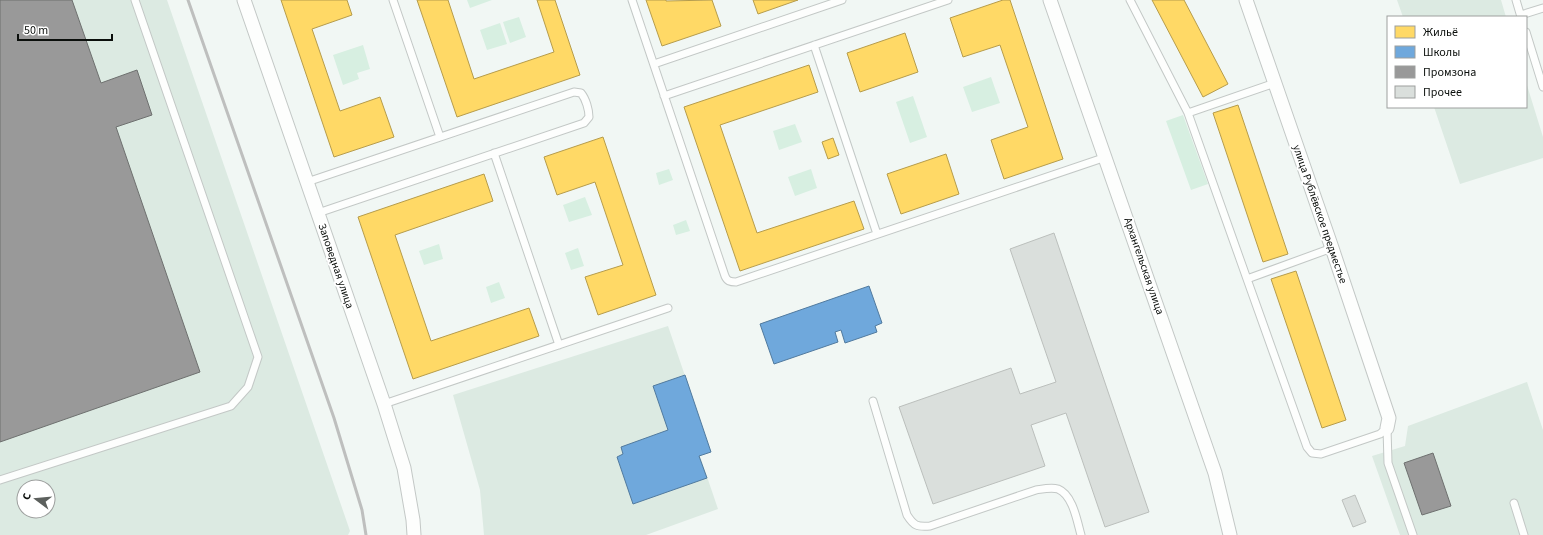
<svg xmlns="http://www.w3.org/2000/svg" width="1543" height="535" viewBox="0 0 1543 535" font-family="'Source Sans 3',sans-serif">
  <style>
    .built { fill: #dceae2; fill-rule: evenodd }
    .green { fill: #d7efe1 }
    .homes { fill: #ffd966; stroke: #b69c4b }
    .schools { fill: #6fa8dc; stroke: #517a9e }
    .industry { fill: #999; stroke: #6e706f }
    .building { fill: #dadfdc; stroke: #bbbfbc }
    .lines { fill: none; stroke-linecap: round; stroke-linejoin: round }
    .service-casing { stroke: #c3c8c6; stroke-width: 9 }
    .minor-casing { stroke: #c3c8c6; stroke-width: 15 }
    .service { stroke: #fdfefd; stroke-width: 7 }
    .minor { stroke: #fdfefd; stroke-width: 13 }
    .rail { stroke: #bebfbe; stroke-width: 3 }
    .labels { text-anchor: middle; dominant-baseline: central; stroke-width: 4; stroke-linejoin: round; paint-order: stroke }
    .street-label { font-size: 11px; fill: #0b0f0c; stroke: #fff }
  </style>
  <rect width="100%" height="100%" fill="#f1f7f4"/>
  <path class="built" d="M0 0H167L350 531 348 535H0ZM24 487H48V511H24Z
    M1397 0H1501L1506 17H1403Z
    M1526 82 1543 137V158L1460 184 1434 107H1526Z
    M668 326 711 452 700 456 718 509 646 535H484L480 490 453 395Z
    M1527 382 1543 430V535H1400L1372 456 1405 446 1408 426Z"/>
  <path class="green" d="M467 0H492L470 8Z
    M519 17 526 37 510 43 503 22Z
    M500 23 507 44 487 50 480 30Z
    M363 45 370 69 357 73 359 79 343 85 333 55Z
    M991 77 1000 103 972 112 963 87Z
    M913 96 927 137 910 143 896 102Z
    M1183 115 1208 184 1191 190 1166 121Z
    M795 124 802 142 779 150 773 131Z
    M669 169 673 180 659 185 656 173Z
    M811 169 817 188 795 196 788 177Z
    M585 197 592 215 569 222 563 205Z
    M686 220 690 231 676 235 673 225Z
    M439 244 443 259 424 265 419 251Z
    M578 248 584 266 571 270 565 253Z
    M499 282 505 298 491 303 486 287Z"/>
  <path class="homes" d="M281 0H347L352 15 312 29 340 111 380 97 394 137 334 157Z
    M417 0H448L474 79 554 52 537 0H555L580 75 457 117Z
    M646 0H666V1L712 0 721 26 662 46Z
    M753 0H798L758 14Z
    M1003 0H1010L1063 159 1004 179 991 140 1028 127 1000 45 963 57 950 18Z
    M1152 0H1184L1228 84 1203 97Z
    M905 33 918 72 860 92 847 53Z
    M809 65 818 92 720 125 757 233 854 201 864 229 740 271 684 107Z
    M1238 105 1288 254 1263 262 1213 113Z
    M603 137 656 295 598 315 585 277 623 265 595 182 557 195 544 157Z
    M833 138 839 155 828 159 822 142Z
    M946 154 959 194 901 214 887 174Z
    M484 174 493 201 395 235 431 341 529 308 539 336 413 379 358 217Z
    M1296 271 1346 420 1322 428 1271 279Z"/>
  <path class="schools" d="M869 286 882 323 875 326 877 332 845 343 841 330 835 332 838 342 774 364 760 324Z
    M685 375 711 452 699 456 707 478 633 504 617 457 623 454 621 447 668 430 653 386Z"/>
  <path class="industry" d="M0 0H72L101 83 137 70 152 115 116 127 200 372 0 442Z
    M1433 453 1451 506 1422 515 1404 463Z"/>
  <path class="building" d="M1054 233 1149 512 1105 527 1066 413 1031 425 1045 466 933 504 899 407 1011 368 1020 394 1056 382 1010 249Z
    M1355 495 1366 522 1353 527 1342 500Z"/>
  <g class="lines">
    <defs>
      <path id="service" d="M393 0 440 137
        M632 0 725 276C727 281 730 282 736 282L1106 157
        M1130 0 1188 113 1275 83
        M1516 0 1521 17
        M1521 15 1543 8
        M1526 32 1543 87
        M814 45 877 234
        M654 64 842 0
        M664 96 948 0
        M1188 113 1247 279 1332 248
        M494 153 559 345
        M307 182 574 92 581 93C586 99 589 110 589 117L584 123 318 213
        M1247 279 1307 447 1312 453 1321 454 1380 434 1387 428
        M873 401 907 515C914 526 917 527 930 526L1036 490C1043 489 1051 487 1058 489 1073 495 1077 521 1081 535
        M384 404 668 308
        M1387 428 1388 463 1413 535
        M0 480 231 406 248 387 258 357 135 0
        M1514 503 1524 535"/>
      <path id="minor" d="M244 0 384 404 404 468 413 520 414 535
        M1050 0 1215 473 1230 535
        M1246 0 1332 248 1389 418 1387 428"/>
    </defs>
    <use href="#service" class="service-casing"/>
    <use href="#minor" class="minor-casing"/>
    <use href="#service" class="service"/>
    <use href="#minor" class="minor"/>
    <path class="rail" d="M188 0 334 418 362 510 366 535"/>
  </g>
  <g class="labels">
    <g class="street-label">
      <text transform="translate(1320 214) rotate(71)">улица Рублёвское предместье</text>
      <text transform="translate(336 266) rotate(71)">Заповедная улица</text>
      <text transform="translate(1144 266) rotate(71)">Архангельская улица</text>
    </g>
  </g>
  <rect x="1387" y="16" width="140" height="92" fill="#ffffff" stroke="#9d9f9e"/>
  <rect x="1395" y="26" width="20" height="12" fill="#ffd966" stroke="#9d9f9e"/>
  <text x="1423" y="36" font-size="12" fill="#0b0f0c">Жильё</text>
  <rect x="1395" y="46" width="20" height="12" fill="#6fa8dc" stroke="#9d9f9e"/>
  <text x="1423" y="56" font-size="12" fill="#0b0f0c">Школы</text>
  <rect x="1395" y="66" width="20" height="12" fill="#999999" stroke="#9d9f9e"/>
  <text x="1423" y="76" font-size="12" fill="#0b0f0c">Промзона</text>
  <rect x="1395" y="86" width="20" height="12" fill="#dadfdc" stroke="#9d9f9e"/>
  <text x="1423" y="96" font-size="12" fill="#0b0f0c">Прочее</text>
  <g transform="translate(36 499) rotate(286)"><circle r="19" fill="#ffffff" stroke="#9d9f9e"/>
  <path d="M0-3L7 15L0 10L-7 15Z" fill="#5c605d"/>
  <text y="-6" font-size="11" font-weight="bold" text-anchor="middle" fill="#0b0f0c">С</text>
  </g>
  <path d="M18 34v6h94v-6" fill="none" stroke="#0b0f0c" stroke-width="2"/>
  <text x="24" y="34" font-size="12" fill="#0b0f0c" stroke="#ffffff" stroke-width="3" paint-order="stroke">50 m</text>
</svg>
